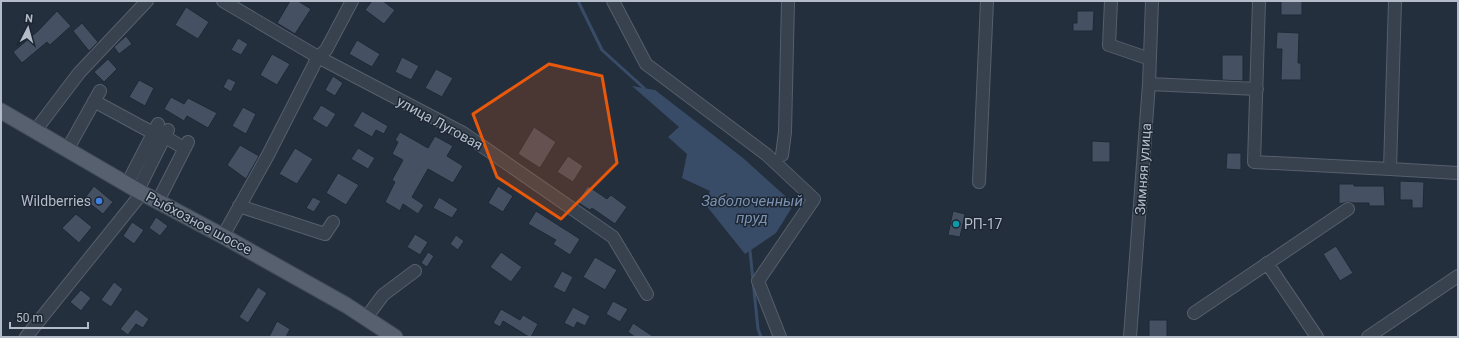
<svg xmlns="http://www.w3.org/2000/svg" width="1459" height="338" viewBox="0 0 1459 338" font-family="Roboto,sans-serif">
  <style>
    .water { fill: #394c67 }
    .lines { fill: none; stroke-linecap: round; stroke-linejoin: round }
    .stream { stroke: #394c67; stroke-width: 3 }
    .building { fill: #455162; stroke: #1f2835 }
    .minor-casing { stroke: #565f6c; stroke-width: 14 }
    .major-casing { stroke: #414a57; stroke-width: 17 }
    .minor { stroke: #38414e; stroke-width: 12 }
    .major { stroke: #56606e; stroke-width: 15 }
    .marked { fill: #e8590c; fill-opacity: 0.2; stroke: #e8590c; stroke-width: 3; stroke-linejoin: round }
    .shop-dot { fill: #3f7fe0; stroke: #1d2633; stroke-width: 1.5 }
    .culture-dot { fill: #0f9aa8; stroke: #1d2633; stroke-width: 1.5 }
    .labels { text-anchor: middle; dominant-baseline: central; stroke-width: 3; stroke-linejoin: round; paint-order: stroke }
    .street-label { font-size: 14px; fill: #b4bcc9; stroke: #1d2633 }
    .poi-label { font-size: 14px; fill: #b4bcc9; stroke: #1d2633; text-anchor: end }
    .water-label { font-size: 15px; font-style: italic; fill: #7c92b1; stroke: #1d2633 }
  </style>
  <rect width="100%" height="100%" fill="#242f3e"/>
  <path class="water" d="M632 86 655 90 743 158 794 204 776 233 745 254 705 204 710 191 682 178 687 154 668 137 679 127Z"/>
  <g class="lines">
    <path class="stream" d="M578 1 602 50 644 88
      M750 251 758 329 761 337"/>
  </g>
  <path class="building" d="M290 1H298L311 9 295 34 277 23Z
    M372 1H383L395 10 384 24 365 10Z
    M1281 1H1302V15H1281Z
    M186 7 209 22 198 39 175 25Z
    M57 11 71 26 50 45 47 42 22 63 13 52 38 31Z
    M1077 11H1094L1093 31H1073V23H1077Z
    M82 23 98 42 89 51 73 31Z
    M1277 32 1299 33 1298 63H1301V80H1281L1282 49H1276Z
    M126 36 132 44 119 54 114 47Z
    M238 38 248 44 241 55 231 50Z
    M357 40 380 54 372 67 349 54Z
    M272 54 290 64 277 85 260 75Z
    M1222 55H1243V81L1222 80Z
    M402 57 419 66 411 80 395 72Z
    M108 59 117 69 104 82 94 72Z
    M436 69 453 78 442 97 425 88Z
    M333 76 343 83 335 96 325 90Z
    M228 78 236 82 231 92 223 87Z
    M139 80 154 88 145 106 129 97Z
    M171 97 184 104 188 98 217 113 208 128 187 116 184 121 164 109Z
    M321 105 336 114 327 128 312 119Z
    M243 107 256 114 246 134 232 126Z
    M362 111 388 126 384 134 376 130 372 137 353 126Z
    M534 127 556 142 540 168 518 154Z
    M400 132 428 148 435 136 453 146 447 156 463 166 453 183 428 169 412 197 424 205 418 214 403 204 400 211 385 202 395 182 392 180 403 160 392 154 398 142 395 140Z
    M1092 141 1110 142V162H1092Z
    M240 145 259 156 246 179 227 165Z
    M295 148 313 159 297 184 279 174Z
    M358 148 375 158 368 169 351 159Z
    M1227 153H1241V170L1226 169Z
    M568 156 583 166 573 182 557 172Z
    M338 173 359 185 346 205 326 193Z
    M1400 181 1424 182 1423 208H1412V200H1400Z
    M1339 184H1354V186H1384L1385 206H1369V203H1353L1348 202 1339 204Z
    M94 186 113 202 103 214 84 199Z
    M498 186 513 196 503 212 488 203Z
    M588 186 607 199 611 195 627 207 615 224 592 208 590 210 577 202Z
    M313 197 321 201 314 212 306 208Z
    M439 197 458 209 452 218 433 208Z
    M536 211 580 239 570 255 553 244 556 240 528 224Z
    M953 211 965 214 960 237 948 235Z
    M76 214 92 227 79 243 62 228Z
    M156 217 168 226 160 236 149 228Z
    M132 222 144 230 134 244 123 236Z
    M415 234 428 242 420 255 407 247Z
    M456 235 464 241 458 250 450 244Z
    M1336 246 1353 273 1340 281 1323 254Z
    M428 252 434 256 427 267 421 263Z
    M501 252 522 267 511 282 490 267Z
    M595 257 617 270 605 290 583 277Z
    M562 271 573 277 565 293 553 287Z
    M114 282 123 289 111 307 101 300Z
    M258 287 267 293 248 323 239 317Z
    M81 290 91 298 81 311 70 302Z
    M613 301 628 309 620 322 606 314Z
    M573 307 590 316 585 326 577 322 574 328 564 323Z
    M136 309 149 319 143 328 136 324 128 335 120 329Z
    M501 309 520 320 523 315 538 324 531 337H529L503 321 500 327 493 323Z
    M1149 320H1167V337H1149Z
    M277 321 290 329 286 337H269Z
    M633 323 654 337H635L628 332Z"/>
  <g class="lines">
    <defs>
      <path id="minor" d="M223 1 318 57 463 133 613 237 647 294
        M613 1 646 64 767 155 814 199 758 281 780 337
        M1111 1 1109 45 1150 59
        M1259 1 1254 162 1390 169 1395 1
        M1149 84 1257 89
        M94 101 153 133
        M35 131 79 73 147 1
        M165 137 184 148
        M67 150 100 91
        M782 155 785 132 788 1
        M1390 169 1458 173
        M979 182 987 1
        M127 184 158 124
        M138 190 168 130
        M158 201 188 142
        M239 206 325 234 333 222
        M223 236 268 155 318 57 326 50 352 1
        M1267 263 1317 337
        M1194 313 1348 209
        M366 318 383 295 415 271
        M26 337 142 193
        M1130 337 1149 84 1152 1
        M1368 337 1458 276"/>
      <path id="major" d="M1 111 142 193 223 236 346 305 395 337"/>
    </defs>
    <use href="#minor" class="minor-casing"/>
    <use href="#major" class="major-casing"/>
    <use href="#minor" class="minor"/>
    <use href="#major" class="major"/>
  </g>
  <path class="marked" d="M549 64 602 76 617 163 561 219 497 177 473 114Z"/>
  <circle class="shop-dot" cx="99" cy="201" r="4"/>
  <circle class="culture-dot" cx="956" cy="224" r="4"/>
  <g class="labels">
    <g class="street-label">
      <text transform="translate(440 123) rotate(29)">улица Луговая</text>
      <text transform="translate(1143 169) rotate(-86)">Зимняя улица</text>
      <text transform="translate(199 223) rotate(28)">Рыбхозное шоссе</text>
    </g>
    <g class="poi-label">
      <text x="91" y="201">Wildberries</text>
      <text x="964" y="224" text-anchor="start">РП-17</text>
    </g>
    <g class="water-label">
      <text x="752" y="201">Заболоченный<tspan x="752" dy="17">пруд</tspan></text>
    </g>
  </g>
  <rect width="1459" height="338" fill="none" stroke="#b4bcc9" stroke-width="4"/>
  <g transform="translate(28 28) rotate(6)" stroke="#1d2633" stroke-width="3" paint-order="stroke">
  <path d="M0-3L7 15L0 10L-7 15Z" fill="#b4bcc9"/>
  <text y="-6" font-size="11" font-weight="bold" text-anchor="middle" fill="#b4bcc9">N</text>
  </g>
  <path d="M10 322v6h78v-6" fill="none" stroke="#b4bcc9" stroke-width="2"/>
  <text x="16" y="322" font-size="12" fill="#b4bcc9" stroke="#1d2633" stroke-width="3" paint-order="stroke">50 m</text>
</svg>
